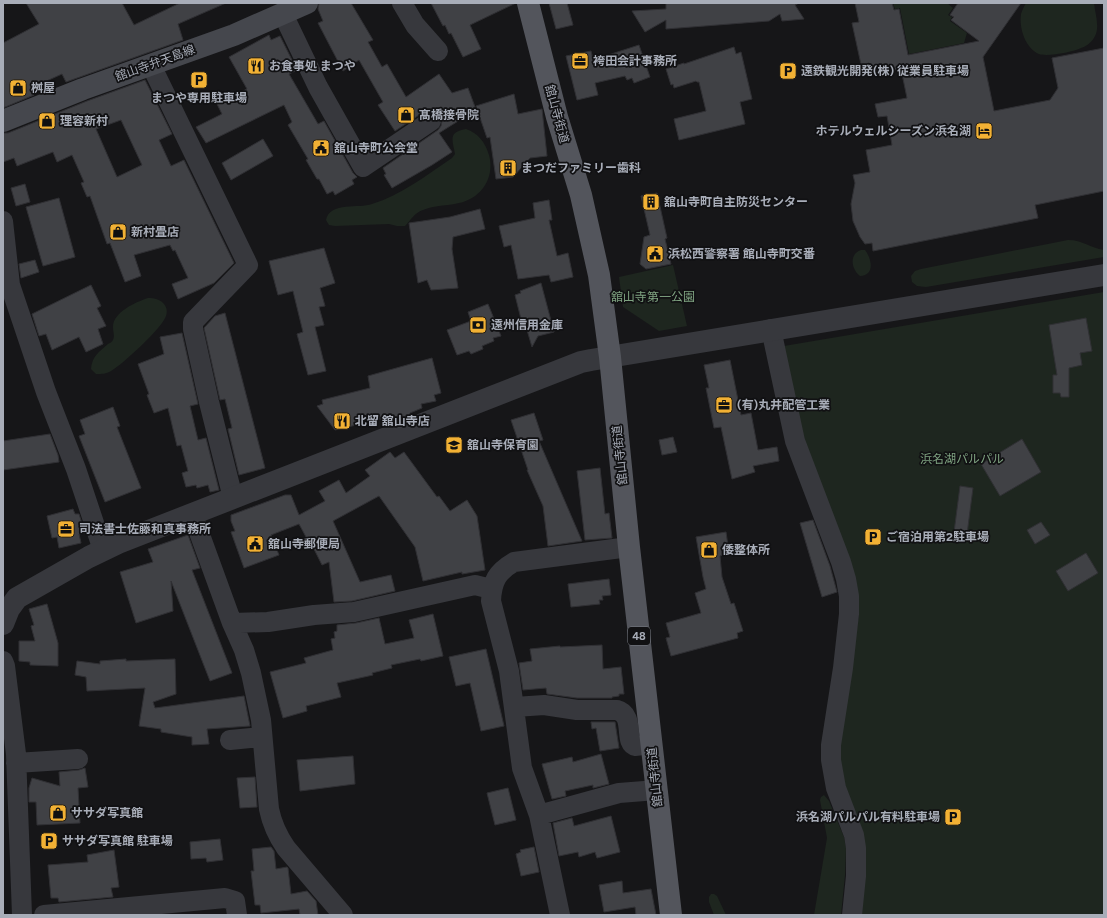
<svg xmlns="http://www.w3.org/2000/svg" width="1107" height="918" viewBox="0 0 1107 918" font-family="Figtree,'Noto Sans JP',sans-serif">
  <style>
    .green { fill: #1e261f }
    .building { fill: #404145; stroke: #303034; fill-rule: evenodd }
    .lines { fill: none; stroke-linecap: round; stroke-linejoin: round }
    .minor { stroke: #37383d; stroke-width: 20 }
    .tertiary { stroke: #37383d; stroke-width: 22 }
    .secondary { stroke: #45474d; stroke-width: 22 }
    .primary { stroke: #53555c; stroke-width: 22 }
    .labels { text-anchor: middle; dominant-baseline: central; stroke-width: 3.5; stroke-linejoin: round; paint-order: stroke }
    .shield { fill: #111113; stroke: #7b7e86; stroke-width: 1 }
    .shield-label { font-size: 11px; font-weight: bold; fill: #a8adb8 }
    .poi-label { font-size: 12px; font-weight: bold; fill: #a8adb8; stroke: #111113; text-anchor: start }
    .street-label { font-size: 12px; fill: #a8adb8; stroke: #111113 }
    .park-label { font-size: 12px; fill: #7fa381; stroke: #111113 }
  </style>
  <rect width="100%" height="100%" fill="#161618"/>
  <path class="green" d="M893 3H947L953 8 948 15 952 17 950 21 967 33 964 43 909 54 900 8 895 9Z
    M1026 3H1094C1095 13 1100 27 1095 36 1092 42 1087 46 1081 48 1073 52 1047 57 1039 54 1025 48 1019 28 1021 14 1022 10 1024 7 1026 3Z
    M466 129C478 133 485 142 489 155 495 177 482 198 459 203 447 206 434 205 423 210 414 213 411 220 405 226H397L389 224 335 226 329 225 326 220C330 201 359 209 372 204 401 195 427 175 452 158L455 154C453 141 447 132 466 129Z
    M1068 240C1083 240 1090 248 1104 250V257L926 287 917 286 912 282 911 276 915 271 921 269Z
    M861 250H865C872 259 875 276 860 276 851 269 849 254 861 250Z
    M673 265 687 326 659 331 623 307 619 277Z
    M1104 292V915H861L840 759V746L859 614 804 439 784 346Z
    M148 298C158 297 170 304 166 316 163 327 122 365 111 371 106 374 102 374 96 374L91 369C92 356 99 352 108 344 110 343 112 342 113 340 115 336 113 332 113 327 113 312 136 302 148 298Z
    M824 795 829 801 844 837 846 848 845 875 841 915H814L827 838 820 800 821 797Z
    M711 894H714L717 896 726 915H714L709 902V897Z"/>
  <path class="building" d="M26 3H122L134 25 180 3H226L178 24 183 40 66 82 62 74 31 88 34 95 3 108V43L39 24Z
    M319 3H351L373 40 368 42 382 67 387 64 406 97 439 74 452 93 468 88 478 115 463 118 439 133 452 152 432 165 392 188 384 175 386 174 383 168 438 130 441 126 442 121 441 115 436 111 431 110 425 111 395 131 378 105 383 102 359 60 343 71 318 23 323 21 318 9Z
    M431 3H516L470 25 481 49 463 57 451 33 449 34 445 25 443 26Z
    M549 3H567L573 25 556 29Z
    M666 3H799L795 5 804 19 782 21 780 14 769 21 666 29V20L645 32 632 11 666 9Z
    M855 3H892L894 10 899 9 908 55 979 41 951 20 954 17 950 15 958 3H1021L983 57 994 111 1050 100 1058 88 1052 58 1104 48V191L1035 205 1038 218 873 251 872 243 865 244 860 237 853 221 851 204 855 183 853 175 870 172 866 150 892 145 887 116 878 117 875 104 907 98 901 69 872 75 870 67 862 69 852 23 859 22Z
    M269 35 271 40 280 36 297 70 289 74 318 124 324 121 353 173 357 177 352 180 354 184 335 195 333 191 327 194 319 179H317L306 160 308 159 288 125 292 122 284 105 206 143 196 127 222 114 217 104 247 89 229 57Z
    M639 45 650 77 634 83 632 78 627 80 625 76 595 83 598 95 577 100 566 56 591 51 593 60Z
    M734 47 736 54 741 52 752 99 740 102 745 124 679 140 674 119 706 111 699 82H697L696 81 674 88 673 84 671 85 666 69 684 63V64Z
    M145 80 172 134 159 140 171 166 184 160 234 263 214 283 178 299 172 284 188 278 175 250 173 251 170 245 134 255 141 276 125 282 110 243 107 244 90 196 87 197 81 183 84 182 72 155 57 162 53 152 17 166 14 158 3 162V133H8L87 101ZM121 120 142 165 117 177 96 129Z
    M514 94 518 114 542 109 547 156 530 158 513 177 496 179 490 137 487 138 476 106Z
    M263 139 273 156 231 180 222 163Z
    M25 184 30 202 16 206 11 188Z
    M657 193 667 238 665 239 671 264 646 269 640 264 644 237 650 235 641 196Z
    M59 198 75 257 43 266 26 207Z
    M549 200 552 220H549L557 256 568 253 573 277 551 282 549 275 518 279 511 245 504 247 499 226 535 218 533 203Z
    M480 209 485 229 453 237 452 249 458 288 431 290 427 280 418 283 409 223 450 217Z
    M324 248 335 283 320 288 325 306 319 307 324 325 315 327 326 371 308 375 297 334 303 332 293 291 278 295 269 261Z
    M35 260 39 272 21 278 19 264Z
    M541 283 554 332 538 336 532 347 527 330 524 331 515 295 521 293 520 291Z
    M91 285 101 306 97 308 106 326 98 329 103 344 86 352 79 337 52 350 46 334 39 336 32 314Z
    M488 304 501 336 493 338 494 341 482 346 483 349 471 354 469 351 457 355 447 330 471 321 468 312Z
    M225 313 265 468 239 475 228 429 232 428 225 399 220 400 204 328 215 316Z
    M1086 318 1092 351 1080 353 1082 365 1069 368V397H1061L1060 393H1053V375H1057L1049 325Z
    M182 333 198 404 190 406 198 440 206 438 219 490 210 492 208 485 197 488 196 485 186 487 182 473 188 471 181 445 177 446 168 408 154 413 147 395 149 394 138 364 164 354 160 337Z
    M432 358 441 393 434 395 436 401 421 404 422 408 410 413 411 415 392 422 390 417 335 430 317 406 323 404 322 400 370 388 368 376Z
    M730 360 741 415 751 413 758 450 777 447 779 461 753 466 755 472 732 479 721 427 714 428 706 388H709L704 365Z
    M113 407 120 426 117 427 141 488 105 502 79 436 85 434 80 420Z
    M534 413 543 440 539 441 582 541 548 546 543 506 527 470H528L511 420Z
    M50 434 58 455 59 462 3 470V441Z
    M673 437 677 452 662 455 659 440Z
    M1022 439 1041 472 1000 496 981 464Z
    M390 452 395 458 404 452 437 497 439 496 450 511 467 500 477 516 485 570 462 574V572L423 581 415 547 379 496 333 521 360 582 391 575 395 591 352 601 334 602 329 562 322 565 313 547 312 548 299 524 271 535 279 555 244 568 231 532 235 531 231 521V515L285 495H291L299 515 325 501 319 491 339 480 346 493 370 476 365 470Z
    M600 468 605 514 609 513 612 538 585 540 577 471Z
    M960 486 973 488 966 542 953 540Z
    M73 509 75 514H79L85 533 79 534 81 543 59 548 57 537 52 538 47 516Z
    M813 520 830 566 837 592 822 597 800 523Z
    M1041 522 1050 535 1035 544 1027 530Z
    M726 532 728 546 721 548 722 555 720 556 722 577 731 604 734 603 743 631 737 633 738 638 671 656 666 638 670 637 666 623 701 613 695 593 706 589 703 577 696 537Z
    M188 535 200 568 192 570 232 673 210 681 171 581 173 611 136 623 120 572 153 562 148 549Z
    M1086 553 1098 573 1068 591 1056 571Z
    M609 579 611 595 602 596 603 600H599L600 604 571 607 568 584Z
    M47 604 58 643V666L30 665V662L19 661V641H35L31 626 34 625 29 609Z
    M433 614 443 656 421 661 420 659 391 665 392 668 372 673 373 675 337 683 341 697 306 706 307 711 283 718 270 672 306 663 304 658 333 650 331 639 335 638 334 632 337 631V625L356 623 379 618 385 644 414 638 409 620Z
    M602 645 603 669 621 667 624 694H619V696L612 697V698H577L547 694 546 688 523 690 519 663 532 661 530 649 560 646V647Z
    M486 649 504 726 481 731 470 683 456 686 449 657Z
    M126 659V661L175 659 176 694 153 702 155 708 244 696 250 726 207 729 209 744 192 745V737L161 732V729L139 726 145 688 87 691 86 677 75 675 77 661 100 664V661Z
    M591 722H615L619 748 600 751 596 728 592 729Z
    M601 754 609 784 593 788V785L565 791 566 796 552 799 542 764 572 757 573 762Z
    M353 756 355 784 300 791 297 760Z
    M85 768 88 787 78 788 80 823 37 825 36 802H29V788L32 778 60 786 59 772 79 770Z
    M255 777 257 807 240 808 237 778Z
    M508 788 516 820 495 825 487 793Z
    M611 816 620 852 597 858 595 852 579 857 578 852 559 856 553 823 572 818 574 826Z
    M220 839 223 860 207 862 206 858 191 859 190 842Z
    M271 847 274 851 276 869 287 867 288 868 291 894 307 891 316 901 318 915H300L299 909 261 913 260 905H255L251 871H254L252 849Z
    M534 847 539 872 521 876 516 854 521 852 520 850Z
    M114 850 119 887 111 888 113 897 59 902 58 898H51L48 865 88 862 87 855Z
    M622 881 623 893 651 889 656 915H636L635 907 604 912 599 885Z"/>
  <g class="lines">
    <path class="minor" d="M402 3 415 25 438 51
      M283 14 318 87 363 167 431 121
      M151 65 248 265 193 322V329L209 402 233 498
      M3 221 10 285 46 392 76 469 103 550
      M771 329 795 441 841 562 846 579 849 596V614L843 668 831 745V760L836 788 854 835 856 848V876L852 915
      M192 515 196 524 232 623 244 650 251 673 261 720 269 809C272 824 277 835 286 848L343 915
      M232 623 268 622 314 615 354 612 475 585 491 589
      M3 661 5 666 16 754 22 915
      M515 707 544 705 577 710H617C636 715 623 744 636 746 641 746 647 744 652 744
      M230 740 262 737
      M16 763 78 759
      M539 815 619 793 657 790
      M44 915 225 898 235 901 237 915
      M560 915 539 815 522 768 509 671 491 601C492 581 497 572 514 562L629 547"/>
    <path class="tertiary" d="M3 624 9 609 17 598 89 557 118 543 581 362 591 360 1104 275"/>
    <path class="secondary" d="M3 121 83 89 234 35 307 3"/>
    <path class="primary" d="M528 3 557 117 581 195 599 275 610 357 629 547 671 915"/>
  </g>
  <defs>
    <symbol id="office-square" viewBox="-11 -11 22 22"><rect x="-9" y="-9" width="18" height="18" rx="4" fill="#f2b134" stroke="#111113"/><path d="M-6-3h4V-5.5h4V-3h4V5H-6ZM-1-4.5V-3h2v-1.5ZM-6 0V1H6V0Z" fill="#111"/></symbol>
    <symbol id="restaurant-square" viewBox="-11 -11 22 22"><rect x="-9" y="-9" width="18" height="18" rx="4" fill="#f2b134" stroke="#111113"/><path d="M-5-6h1v4h1v-4h1v4h1v-4h1v5L-1.5 .5V6h-2V.5L-5-1ZM5-6V6H3V1.5H1.5Q1.5-4 5-6Z" fill="#111"/></symbol>
    <symbol id="parking-square" viewBox="-11 -11 22 22"><rect x="-9" y="-9" width="18" height="18" rx="4" fill="#f2b134" stroke="#111113"/><path d="M-3.5-5.5H1a3.5 3.5 0 0 1 0 7H-1V5.5H-3.5ZM-1-3.4V-.6H.8a1.4 1.4 0 0 0 0-2.8Z" fill="#111"/></symbol>
    <symbol id="shop-square" viewBox="-11 -11 22 22"><rect x="-9" y="-9" width="18" height="18" rx="4" fill="#f2b134" stroke="#111113"/><path d="M-5-2.5h2.3a2.7 3.5 0 0 1 5.4 0H5L5.5 6h-11ZM-1.5-2.5h3a1.5 2.3 0 0 0-3 0Z" fill="#111"/></symbol>
    <symbol id="hotel-square" viewBox="-11 -11 22 22"><rect x="-9" y="-9" width="18" height="18" rx="4" fill="#f2b134" stroke="#111113"/><path d="M-6-4.5h1.5V1H6V5H4.5V3h-9V5H-6ZM-4 0a1.8 1.8 0 1 1 3.6 0ZM.5 0V-2.5h3Q6-2.5 6 0Z" fill="#111"/></symbol>
    <symbol id="civic-square" viewBox="-11 -11 22 22"><rect x="-9" y="-9" width="18" height="18" rx="4" fill="#f2b134" stroke="#111113"/><path d="M-.6-6.5H3V-4.5H.6V-3L4-1V1h2V6H-6V1h2V-1L-.6-3ZM-1.2 2.5V6h2.4V2.5Z" fill="#111"/></symbol>
    <symbol id="building-square" viewBox="-11 -11 22 22"><rect x="-9" y="-9" width="18" height="18" rx="4" fill="#f2b134" stroke="#111113"/><path d="M-4-6H4V6H1V3H-1V6H-4ZM-2.5-4.3h1.7v1.8h-1.7ZM.8-4.3h1.7v1.8H.8ZM-2.5-1h1.7V.8h-1.7ZM.8-1h1.7V.8H.8Z" fill="#111"/></symbol>
    <symbol id="bank-square" viewBox="-11 -11 22 22"><rect x="-9" y="-9" width="18" height="18" rx="4" fill="#f2b134" stroke="#111113"/><path d="M-6-4H6V4H-6ZM0-2.3a2.3 2.3 0 1 0 0 4.6a2.3 2.3 0 1 0 0-4.6Z" fill="#111"/></symbol>
    <symbol id="school-square" viewBox="-11 -11 22 22"><rect x="-9" y="-9" width="18" height="18" rx="4" fill="#f2b134" stroke="#111113"/><path d="M0-5L7-2L0 1L-7-2ZM-4 1L0 2.5L4 1V4Q0 6-4 4Z" fill="#111"/></symbol>
  </defs>
  <g fill-rule="evenodd">
    <use href="#office-square" x="570" y="51" width="20" height="20"/>
    <use href="#restaurant-square" x="246" y="56" width="20" height="20"/>
    <use href="#parking-square" x="778" y="61" width="20" height="20"/>
    <use href="#parking-square" x="189" y="70" width="20" height="20"/>
    <use href="#shop-square" x="8" y="78" width="20" height="20"/>
    <use href="#shop-square" x="396" y="105" width="20" height="20"/>
    <use href="#shop-square" x="37" y="111" width="20" height="20"/>
    <use href="#hotel-square" x="974" y="121" width="20" height="20"/>
    <use href="#civic-square" x="311" y="138" width="20" height="20"/>
    <use href="#building-square" x="498" y="158" width="20" height="20"/>
    <use href="#building-square" x="641" y="192" width="20" height="20"/>
    <use href="#shop-square" x="108" y="222" width="20" height="20"/>
    <use href="#civic-square" x="645" y="244" width="20" height="20"/>
    <use href="#bank-square" x="468" y="315" width="20" height="20"/>
    <use href="#office-square" x="714" y="395" width="20" height="20"/>
    <use href="#restaurant-square" x="332" y="411" width="20" height="20"/>
    <use href="#school-square" x="444" y="435" width="20" height="20"/>
    <use href="#office-square" x="56" y="519" width="20" height="20"/>
    <use href="#parking-square" x="863" y="527" width="20" height="20"/>
    <use href="#civic-square" x="245" y="534" width="20" height="20"/>
    <use href="#shop-square" x="699" y="540" width="20" height="20"/>
    <use href="#shop-square" x="48" y="803" width="20" height="20"/>
    <use href="#parking-square" x="943" y="807" width="20" height="20"/>
    <use href="#parking-square" x="39" y="831" width="20" height="20"/>
  </g>
  <g class="labels">
    <rect class="shield" x="628" y="627" width="22" height="18" rx="3"/>
    <g class="shield-label">
      <text x="639" y="636">48</text>
    </g>
    <g class="poi-label">
      <text x="593" y="61">袴田会計事務所</text>
      <text x="269" y="66">お食事処 まつや</text>
      <text x="801" y="71">遠鉄観光開発(株) 従業員駐車場</text>
      <text x="31" y="88">桝屋</text>
      <text x="199" y="98" text-anchor="middle">まつや専用駐車場</text>
      <text x="419" y="115">髙橋接骨院</text>
      <text x="60" y="121">理容新村</text>
      <text x="971" y="131" text-anchor="end">ホテルウェルシーズン浜名湖</text>
      <text x="334" y="148">舘山寺町公会堂</text>
      <text x="521" y="168">まつだファミリー歯科</text>
      <text x="664" y="202">舘山寺町自主防災センター</text>
      <text x="131" y="232">新村畳店</text>
      <text x="668" y="254">浜松西警察署 館山寺町交番</text>
      <text x="491" y="325">遠州信用金庫</text>
      <text x="737" y="405">(有)丸井配管工業</text>
      <text x="355" y="421">北留 舘山寺店</text>
      <text x="467" y="445">舘山寺保育園</text>
      <text x="79" y="529">司法書士佐藤和真事務所</text>
      <text x="886" y="537">ご宿泊用第2駐車場</text>
      <text x="268" y="544">舘山寺郵便局</text>
      <text x="722" y="550">倭整体所</text>
      <text x="71" y="813">ササダ写真館</text>
      <text x="940" y="817" text-anchor="end">浜名湖パルパル有料駐車場</text>
      <text x="62" y="841">ササダ写真館 駐車場</text>
    </g>
    <g class="street-label">
      <text transform="translate(155 63) rotate(-20)">舘山寺弁天島線</text>
      <text transform="translate(557 114) rotate(75)">舘山寺街道</text>
      <text transform="translate(620 455) rotate(-96)">舘山寺街道</text>
      <text transform="translate(655 777) rotate(-96)">舘山寺街道</text>
    </g>
    <g class="park-label">
      <text x="653" y="297">舘山寺第一公園</text>
      <text x="962" y="459">浜名湖パルパル</text>
    </g>
  </g>
  <rect width="1107" height="918" fill="none" stroke="#a8adb8" stroke-width="8"/>
</svg>
